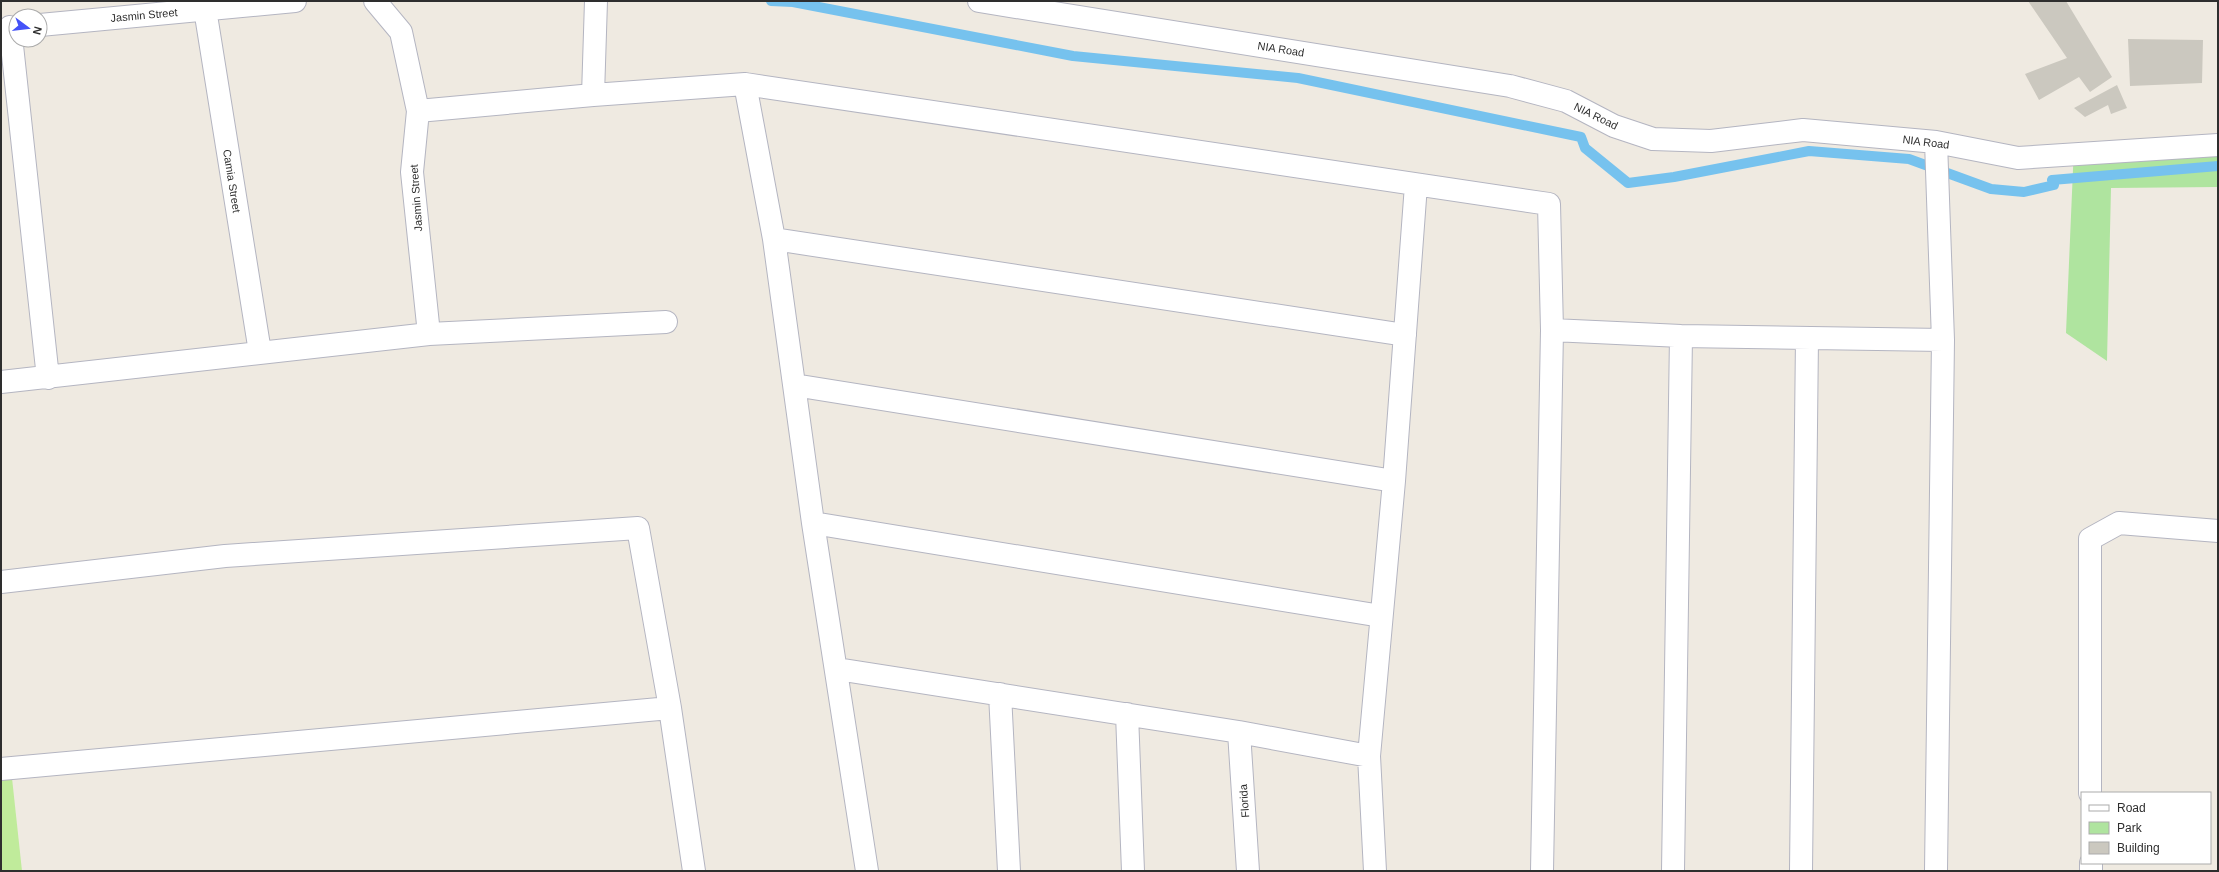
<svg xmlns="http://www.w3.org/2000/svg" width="2219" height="872" viewBox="0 0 2219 872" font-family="Arial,sans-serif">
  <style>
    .green { fill: #afe49f }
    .pitch { fill: #c0eb9b }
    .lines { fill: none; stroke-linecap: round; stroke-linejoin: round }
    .stream { stroke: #76c2ee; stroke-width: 10 }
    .building { fill: #cbc8bf }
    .minor-casing { stroke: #b4b5c1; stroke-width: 24 }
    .minor { stroke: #fff; stroke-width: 22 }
    .labels { text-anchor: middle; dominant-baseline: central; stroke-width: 3; stroke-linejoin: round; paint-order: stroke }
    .street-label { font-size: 11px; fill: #2e2e2e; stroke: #fff }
  </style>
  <rect width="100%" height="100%" fill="#efeae1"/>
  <path class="green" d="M2218 136V187L2111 188 2107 361 2066 333 2074 146Z"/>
  <path class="pitch" d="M12 778 22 871H1V779Z"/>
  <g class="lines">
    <path class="stream" d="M771 1 793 2 1073 56 1298 78 1581 137 1585 148 1628 183 1674 177 1809 151 1909 159 1991 189 2024 192 2054 185 2052 180 2218 166"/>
  </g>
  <path class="building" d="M2028 1H2066L2112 77 2090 92 2079 77 2039 100 2025 74 2067 58Z
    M2128 39 2203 40 2202 83 2130 86Z
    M2117 85 2127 108 2111 114 2108 105 2085 117 2074 108Z"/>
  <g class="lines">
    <defs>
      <path id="minor" d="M375 1 401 32 418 111 412 172 429 334
        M979 1 1510 86 1566 101 1614 126 1653 139 1711 141 1803 130 1936 142 2018 158 2218 145
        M205 9 260 352
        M40 25 295 1
        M10 27 48 378
        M745 84 774 239 813 523 867 871
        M593 95 596 1
        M418 111 593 95 745 84 1549 204 1552 330 1542 871
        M774 239 1405 335
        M1552 330 1681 336 1943 340
        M1 382 429 334 666 322
        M794 385 1394 481
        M813 523 1381 616
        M1 582 225 556 638 528 670 708 694 871
        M837 669 1239 732 1369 756
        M1000 694 1009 871
        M1127 714 1133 871
        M1239 732 1248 871
        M1 769 670 708
        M2090 793V539L2119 523 2218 531
        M2091 863V871
        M1375 871 1369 756 1394 481 1416 185
        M1673 871 1681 336
        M1801 871 1807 338
        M1936 871 1943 340 1936 142"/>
    </defs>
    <use href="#minor" class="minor-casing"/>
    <use href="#minor" class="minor"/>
  </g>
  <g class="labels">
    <g class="street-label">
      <text transform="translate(144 15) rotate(-5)">Jasmin Street</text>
      <text transform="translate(1281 49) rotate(9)">NIA Road</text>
      <text transform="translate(1596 116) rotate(26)">NIA Road</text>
      <text transform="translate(1926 142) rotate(7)">NIA Road</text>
      <text transform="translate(232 181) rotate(81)">Camia Street</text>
      <text transform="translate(416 198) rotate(-94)">Jasmin Street</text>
      <text transform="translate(1244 801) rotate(-94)">Florida</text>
    </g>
  </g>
  <rect width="2219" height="872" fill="none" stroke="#2e2e2e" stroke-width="4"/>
  <rect x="2081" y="792" width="130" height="72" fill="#ffffff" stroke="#ababab"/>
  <rect x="2089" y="805" width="20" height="6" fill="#ffffff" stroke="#ababab"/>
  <text x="2117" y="812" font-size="12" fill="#2e2e2e">Road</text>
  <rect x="2089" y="822" width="20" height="12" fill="#afe49f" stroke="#ababab"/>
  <text x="2117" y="832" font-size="12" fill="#2e2e2e">Park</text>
  <rect x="2089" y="842" width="20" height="12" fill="#cbc8bf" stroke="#ababab"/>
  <text x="2117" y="852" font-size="12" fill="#2e2e2e">Building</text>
  <g transform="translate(28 28) rotate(105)"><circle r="19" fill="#ffffff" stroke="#ababab"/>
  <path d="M0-3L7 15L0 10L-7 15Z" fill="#4452f8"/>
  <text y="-6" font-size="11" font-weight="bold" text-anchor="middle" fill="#2e2e2e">N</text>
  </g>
</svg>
